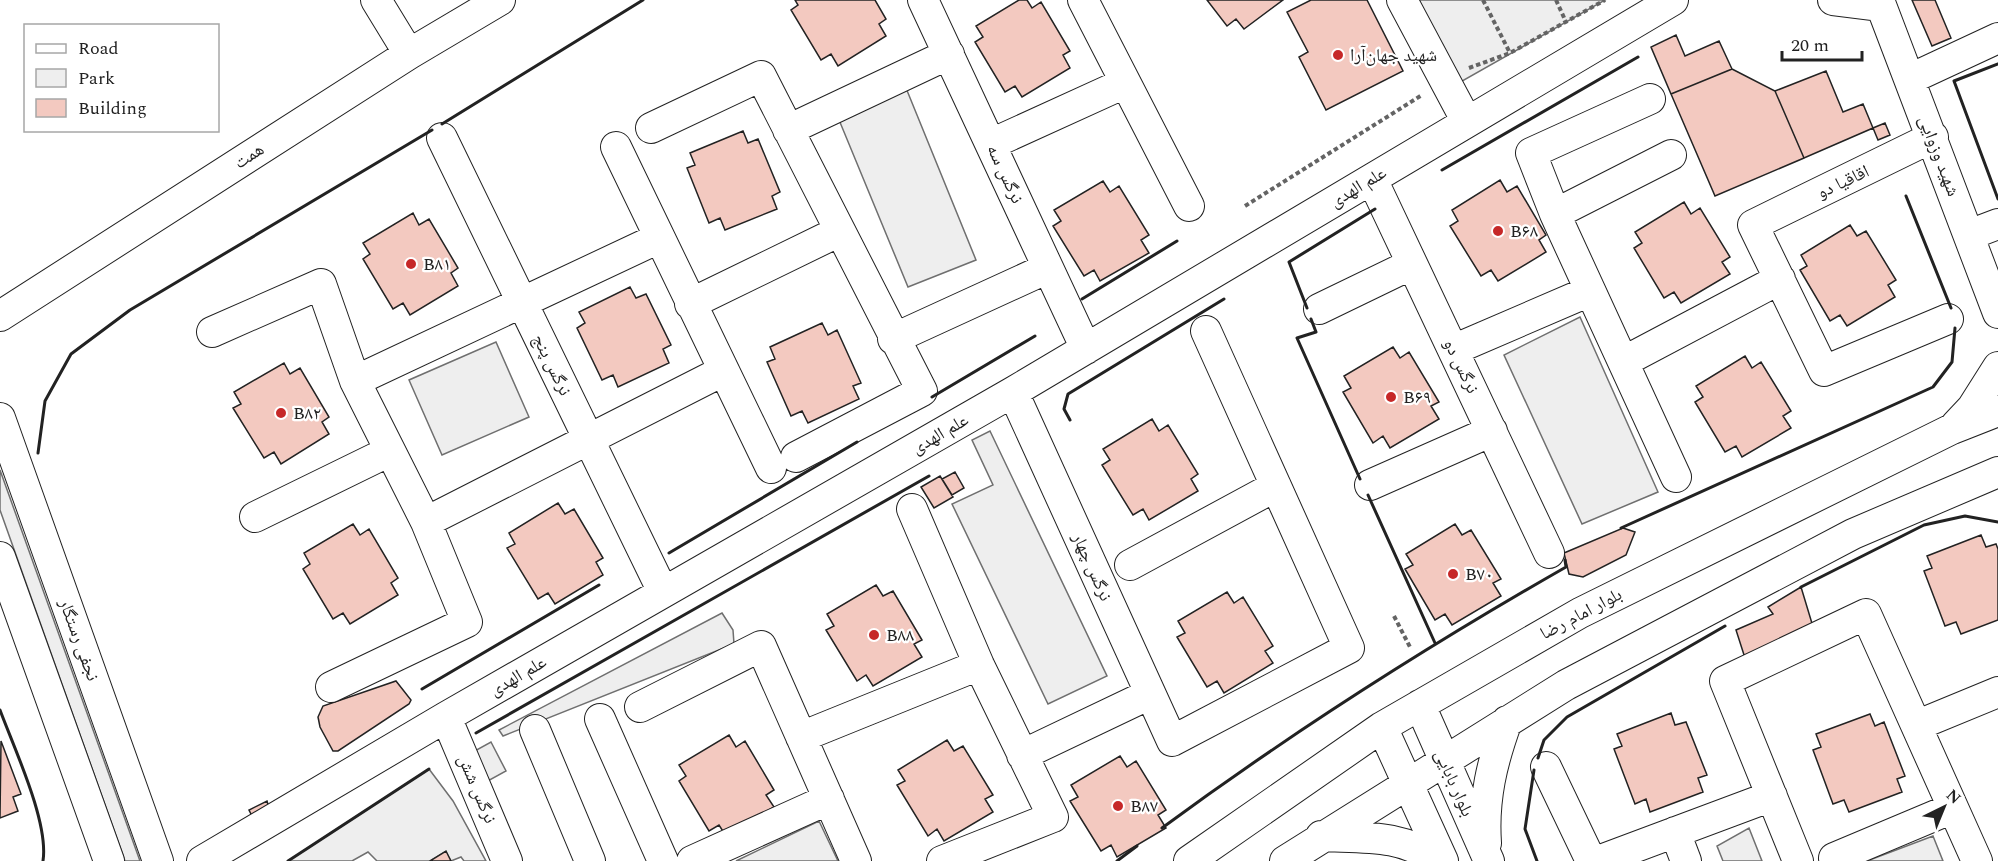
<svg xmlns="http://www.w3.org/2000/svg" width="1998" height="861" viewBox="0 0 1998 861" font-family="Spectral,'Noto Naskh Arabic',serif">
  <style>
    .green { fill: #eee; stroke: #6f6f6f; stroke-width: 1.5 }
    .building { fill: #f3c9c0; stroke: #222; stroke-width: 1.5 }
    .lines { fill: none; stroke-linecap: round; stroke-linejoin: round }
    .minor-casing { stroke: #222; stroke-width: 32 }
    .path { stroke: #646464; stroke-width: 4; stroke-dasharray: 4.5 3; stroke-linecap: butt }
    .minor { stroke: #fff; stroke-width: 30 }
    .wall { stroke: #222; stroke-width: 3 }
    .poi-dot { fill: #c62828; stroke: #fff; stroke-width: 2 }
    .labels { text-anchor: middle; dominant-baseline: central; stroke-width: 4.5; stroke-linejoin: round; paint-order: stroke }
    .poi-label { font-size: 18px; fill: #222; stroke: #fff; text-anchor: start }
    .street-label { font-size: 18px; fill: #222; stroke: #fff }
  </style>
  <rect width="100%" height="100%" fill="#fff"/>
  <path class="green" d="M1413 0H1605L1457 84Z
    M906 88 976 260 908 287 837 115Z
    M1580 317 1658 492 1582 524 1504 355Z
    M496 342 529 417 442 455 409 380Z
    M990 431 1107 676 1048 704 952 504 993 485 972 440Z
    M0 470 140 861H125L0 510Z
    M722 613 733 630 734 644 503 736 499 730Z
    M491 742 506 771 486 782 471 753Z
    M429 769 453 801 486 861H464L461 857 451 861 445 852 430 861H377L368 852 352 861H288Z
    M819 821 838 861H736Z
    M1749 828 1762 861H1723L1717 846Z
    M1933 836 1943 861H1867Z"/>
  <path class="building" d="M795 0H875L886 19 879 24 886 36 838 66 831 54 821 60 791 10 798 5Z
    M1019 0H1027L1032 8 1041 2 1070 51 1063 55 1070 68 1022 97 1015 86 1005 92 975 42 983 37 976 26Z
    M1207 0H1283L1244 29 1236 19 1227 26Z
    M1311 0H1367L1403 71 1326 110 1299 57 1308 52 1287 12Z
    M1912 0H1935L1951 38 1932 46Z
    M1676 35 1685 56 1719 41 1732 69 1671 94 1651 47Z
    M1732 69 1775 91 1804 158 1715 196 1671 94Z
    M1826 71 1843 112 1863 104 1873 128 1804 158 1775 91Z
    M1885 123 1890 135 1878 140 1873 128Z
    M743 131 748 143 758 139 780 192 772 196 777 209 725 230 720 218 709 223 687 168 695 165 690 153Z
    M1500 180 1507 192 1517 186 1546 235 1539 240 1546 252 1498 281 1491 270 1481 276 1450 226 1458 221 1452 210Z
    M1103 181 1110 192 1119 186 1149 235 1141 240 1149 253 1100 281 1094 270 1084 276 1053 226 1061 221 1054 210Z
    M1684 202 1691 214 1700 208 1730 257 1722 262 1730 274 1681 303 1674 292 1664 298 1634 248 1642 243 1635 232Z
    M413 213 419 225 429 219 458 268 451 273 458 286 410 315 403 303 393 309 363 259 370 254 363 243Z
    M1850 225 1857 236 1866 231 1896 280 1888 285 1895 297 1847 326 1840 315 1830 321 1800 270 1807 266 1801 255Z
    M630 287 636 298 646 294 671 345 663 349 669 363 618 387 613 375 602 380 577 328 585 323 579 312Z
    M822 323 828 335 837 330 861 383 853 386 859 399 808 423 802 411 791 416 767 362 775 359 770 347Z
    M1393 347 1400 358 1409 352 1439 402 1431 406 1439 419 1390 448 1383 436 1373 443 1343 392 1351 388 1344 376Z
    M1745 356 1752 368 1761 362 1791 411 1783 416 1791 428 1742 457 1736 446 1725 452 1695 402 1703 397 1696 386Z
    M284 363 290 374 300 368 329 417 322 422 329 434 281 464 274 452 264 458 233 408 241 404 234 392Z
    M1152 419 1159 431 1168 425 1198 474 1191 479 1198 491 1149 520 1143 509 1133 515 1102 465 1110 460 1103 449Z
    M955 472 964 488 952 495 942 479Z
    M940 476 953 497 934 508 921 487Z
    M558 503 565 514 574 509 603 558 596 562 603 575 555 604 548 593 538 599 507 548 515 544 509 533Z
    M353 524 360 535 369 529 398 578 391 583 398 595 350 624 343 613 333 619 303 569 310 564 304 553Z
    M1455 524 1462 535 1471 530 1501 579 1493 583 1501 596 1452 625 1445 614 1435 620 1405 569 1413 565 1406 554Z
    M1623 528 1635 532 1626 555 1583 577 1569 574 1564 553Z
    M1981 535 1986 547 1996 544 1998 549V620L1961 634 1956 622 1945 626 1924 571 1932 568 1927 556Z
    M876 585 883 596 893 591 922 640 914 644 922 657 873 686 866 675 857 681 826 630 834 626 827 614Z
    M1801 587 1814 630 1745 658 1736 630 1773 614 1768 607Z
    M1227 592 1234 603 1243 597 1273 646 1265 651 1273 663 1224 693 1217 681 1207 687 1177 637 1185 633 1178 621Z
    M396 681 411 700 409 704 338 751H333L320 727 318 717 323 706Z
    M1671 713 1675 725 1686 722 1707 775 1698 778 1703 792 1650 812 1646 799 1635 804 1614 749 1622 746 1617 734Z
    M1870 714 1875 726 1884 722 1905 776 1897 779 1902 792 1849 812 1844 800 1833 804 1813 750 1821 747 1816 734Z
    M729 735 736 747 745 741 774 790 766 795 774 807 726 836 719 825 709 831 679 781 686 776 679 765Z
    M947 740 954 751 963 746 993 795 985 799 993 812 944 841 937 829 928 836 897 785 905 781 898 770Z
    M1 741 21 794 13 797 18 811 0 818Z
    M1120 756 1127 767 1136 761 1166 810 1158 815 1166 828 1117 857 1111 845 1101 851 1070 801 1078 797 1071 785Z
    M267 801 269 808 252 816 249 810Z
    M446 851 451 861H430Z"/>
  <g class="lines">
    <defs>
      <path id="minor" d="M376 0 409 54
        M923 0 1086 349
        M1083 0 1189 206
        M1402 0 1467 122
        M1833 0 1881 6
        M1879 0 1998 313
        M1910 79 1998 38
        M651 128 761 76 922 391 796 457
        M788 130 949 54
        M1933 137 1753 225 1824 371 1948 319
        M442 138 663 592
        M991 144 1125 83
        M616 147 771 468
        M1671 155 1555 214 1676 477
        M1372 179 1549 553
        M1555 214 1531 153 1650 99
        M1969 235 1998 224
        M690 304 840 231
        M1319 309 1412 264
        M0 316 409 54 500 0
        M212 332 321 284 355 381 426 522 467 622 331 687
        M893 339 1048 268
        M1453 350 1590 291
        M1623 362 1780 279
        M355 381 659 238
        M1013 392 1172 741 1349 648 1206 331
        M0 418 158 861
        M1956 425 1972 408 1998 367
        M1370 485 1492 431
        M912 509 979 665 1053 817 942 861
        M255 517 390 451
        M426 522 723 371
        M0 557 109 861
        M1130 565 1276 486
        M1420 705 1489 861
        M640 707 761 646 856 861
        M446 717 507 861
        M600 719 663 861
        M1918 725 1998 692
        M1382 727 1443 861
        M535 730 590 861
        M801 737 979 665
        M1022 755 1150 694
        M1546 767 1591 861
        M1675 832 1686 861
        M1321 836C1366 838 1401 834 1438 861
        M1486 843C1483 799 1492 762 1507 721
        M1834 858 1953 808
        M202 861 446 717 1013 392 1673 0
        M692 861 829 799
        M1189 861 1382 727 1580 613 1952 429 1998 411
        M1285 861 1566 685 1853 534 1998 472
        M1598 861 1772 796
        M1798 861 1725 681 1866 614 1977 861"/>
    </defs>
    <use href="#minor" class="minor-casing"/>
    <path class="path" d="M1483 0 1510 53
      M1556 0 1566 22
      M1469 68 1510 53 1605 0
      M1245 206 1422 95
      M1394 616 1411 649"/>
    <use href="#minor" class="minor"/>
    <path class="wall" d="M1998 64 1954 81 1998 199
      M442 124 643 0
      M1442 170 1638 57
      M1906 196 1951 308
      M1082 299 1177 241
      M1307 308 1289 262 1375 209
      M1311 319 1316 332 1297 338 1360 479
      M932 397 1035 336
      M1070 420 1064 409 1068 394 1224 299
      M38 453 45 401 71 354 130 310 432 130
      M1368 495 1435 643
      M1621 528 1933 387 1952 362 1955 328
      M669 553 857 442
      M1801 587 1924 525 1965 516 1998 522
      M422 689 599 585
      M0 710C14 748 49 822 43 861
      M476 733 929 476
      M1538 758 1544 740 1567 717 1725 626
      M1534 770 1525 829 1537 861
      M1162 828C1291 733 1426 647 1566 567L1565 560
      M288 861 429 769
      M1117 861 1137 846"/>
  </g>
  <g class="poi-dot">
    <circle cx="1338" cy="55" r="6"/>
    <circle cx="1498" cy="231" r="6"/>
    <circle cx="411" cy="264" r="6"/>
    <circle cx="1391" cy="397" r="6"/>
    <circle cx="281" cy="413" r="6"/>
    <circle cx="1453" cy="574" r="6"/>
    <circle cx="874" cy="635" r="6"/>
    <circle cx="1118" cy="806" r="6"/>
  </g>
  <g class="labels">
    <g class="poi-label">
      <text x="1350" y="55">شهید جهان‌آرا</text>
      <text x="1510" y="231">B۶۸</text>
      <text x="423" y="264">B۸۱</text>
      <text x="1403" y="397">B۶۹</text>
      <text x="293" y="413">B۸۲</text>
      <text x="1465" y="574">B۷۰</text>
      <text x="886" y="635">B۸۸</text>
      <text x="1130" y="806">B۸۷</text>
    </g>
    <g class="street-label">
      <text transform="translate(249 156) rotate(-33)">همت</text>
      <text transform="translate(1939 156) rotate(69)">شهید وزوایی</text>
      <text transform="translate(1005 174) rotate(65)">نرگس سه</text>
      <text transform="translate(1843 182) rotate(-25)">اقاقیا دو</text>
      <text transform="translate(1358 187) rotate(-31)">علم الهدی</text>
      <text transform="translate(552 365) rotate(64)">نرگس پنج</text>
      <text transform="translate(1461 366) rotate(64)">نرگس دو</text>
      <text transform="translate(940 434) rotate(-30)">علم الهدی</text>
      <text transform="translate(1092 567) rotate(66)">نرگس چهار</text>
      <text transform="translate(1581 614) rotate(-28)">بلوار امام رضا</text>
      <text transform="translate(79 640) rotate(70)">نجفی رستگار</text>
      <text transform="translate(518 676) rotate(-30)">علم الهدی</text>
      <text transform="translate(1454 783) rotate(66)">بلوار بابایی</text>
      <text transform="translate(477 789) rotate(67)">نرگس شش</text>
    </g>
  </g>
  <rect x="24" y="24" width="195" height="108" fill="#ffffff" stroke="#a7a7a7" stroke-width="1.5"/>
  <rect x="36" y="44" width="30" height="9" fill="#ffffff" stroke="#a7a7a7" stroke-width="1.5"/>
  <text x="78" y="54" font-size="18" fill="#222222">Road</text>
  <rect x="36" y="69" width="30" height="18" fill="#eeeeee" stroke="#a7a7a7" stroke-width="1.5"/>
  <text x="78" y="84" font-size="18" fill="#222222">Park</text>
  <rect x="36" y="99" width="30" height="18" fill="#f3c9c0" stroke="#a7a7a7" stroke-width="1.5"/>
  <text x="78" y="114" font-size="18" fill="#222222">Building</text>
  <g transform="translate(1944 807) rotate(43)" stroke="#ffffff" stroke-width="4.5" paint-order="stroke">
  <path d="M0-4.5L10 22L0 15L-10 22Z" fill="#222222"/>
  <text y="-9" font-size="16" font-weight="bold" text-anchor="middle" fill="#222222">N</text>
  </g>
  <path d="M1782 51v9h80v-9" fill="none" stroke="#222222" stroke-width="3"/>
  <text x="1791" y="51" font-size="18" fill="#222222" stroke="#ffffff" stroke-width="4.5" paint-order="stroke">20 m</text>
</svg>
